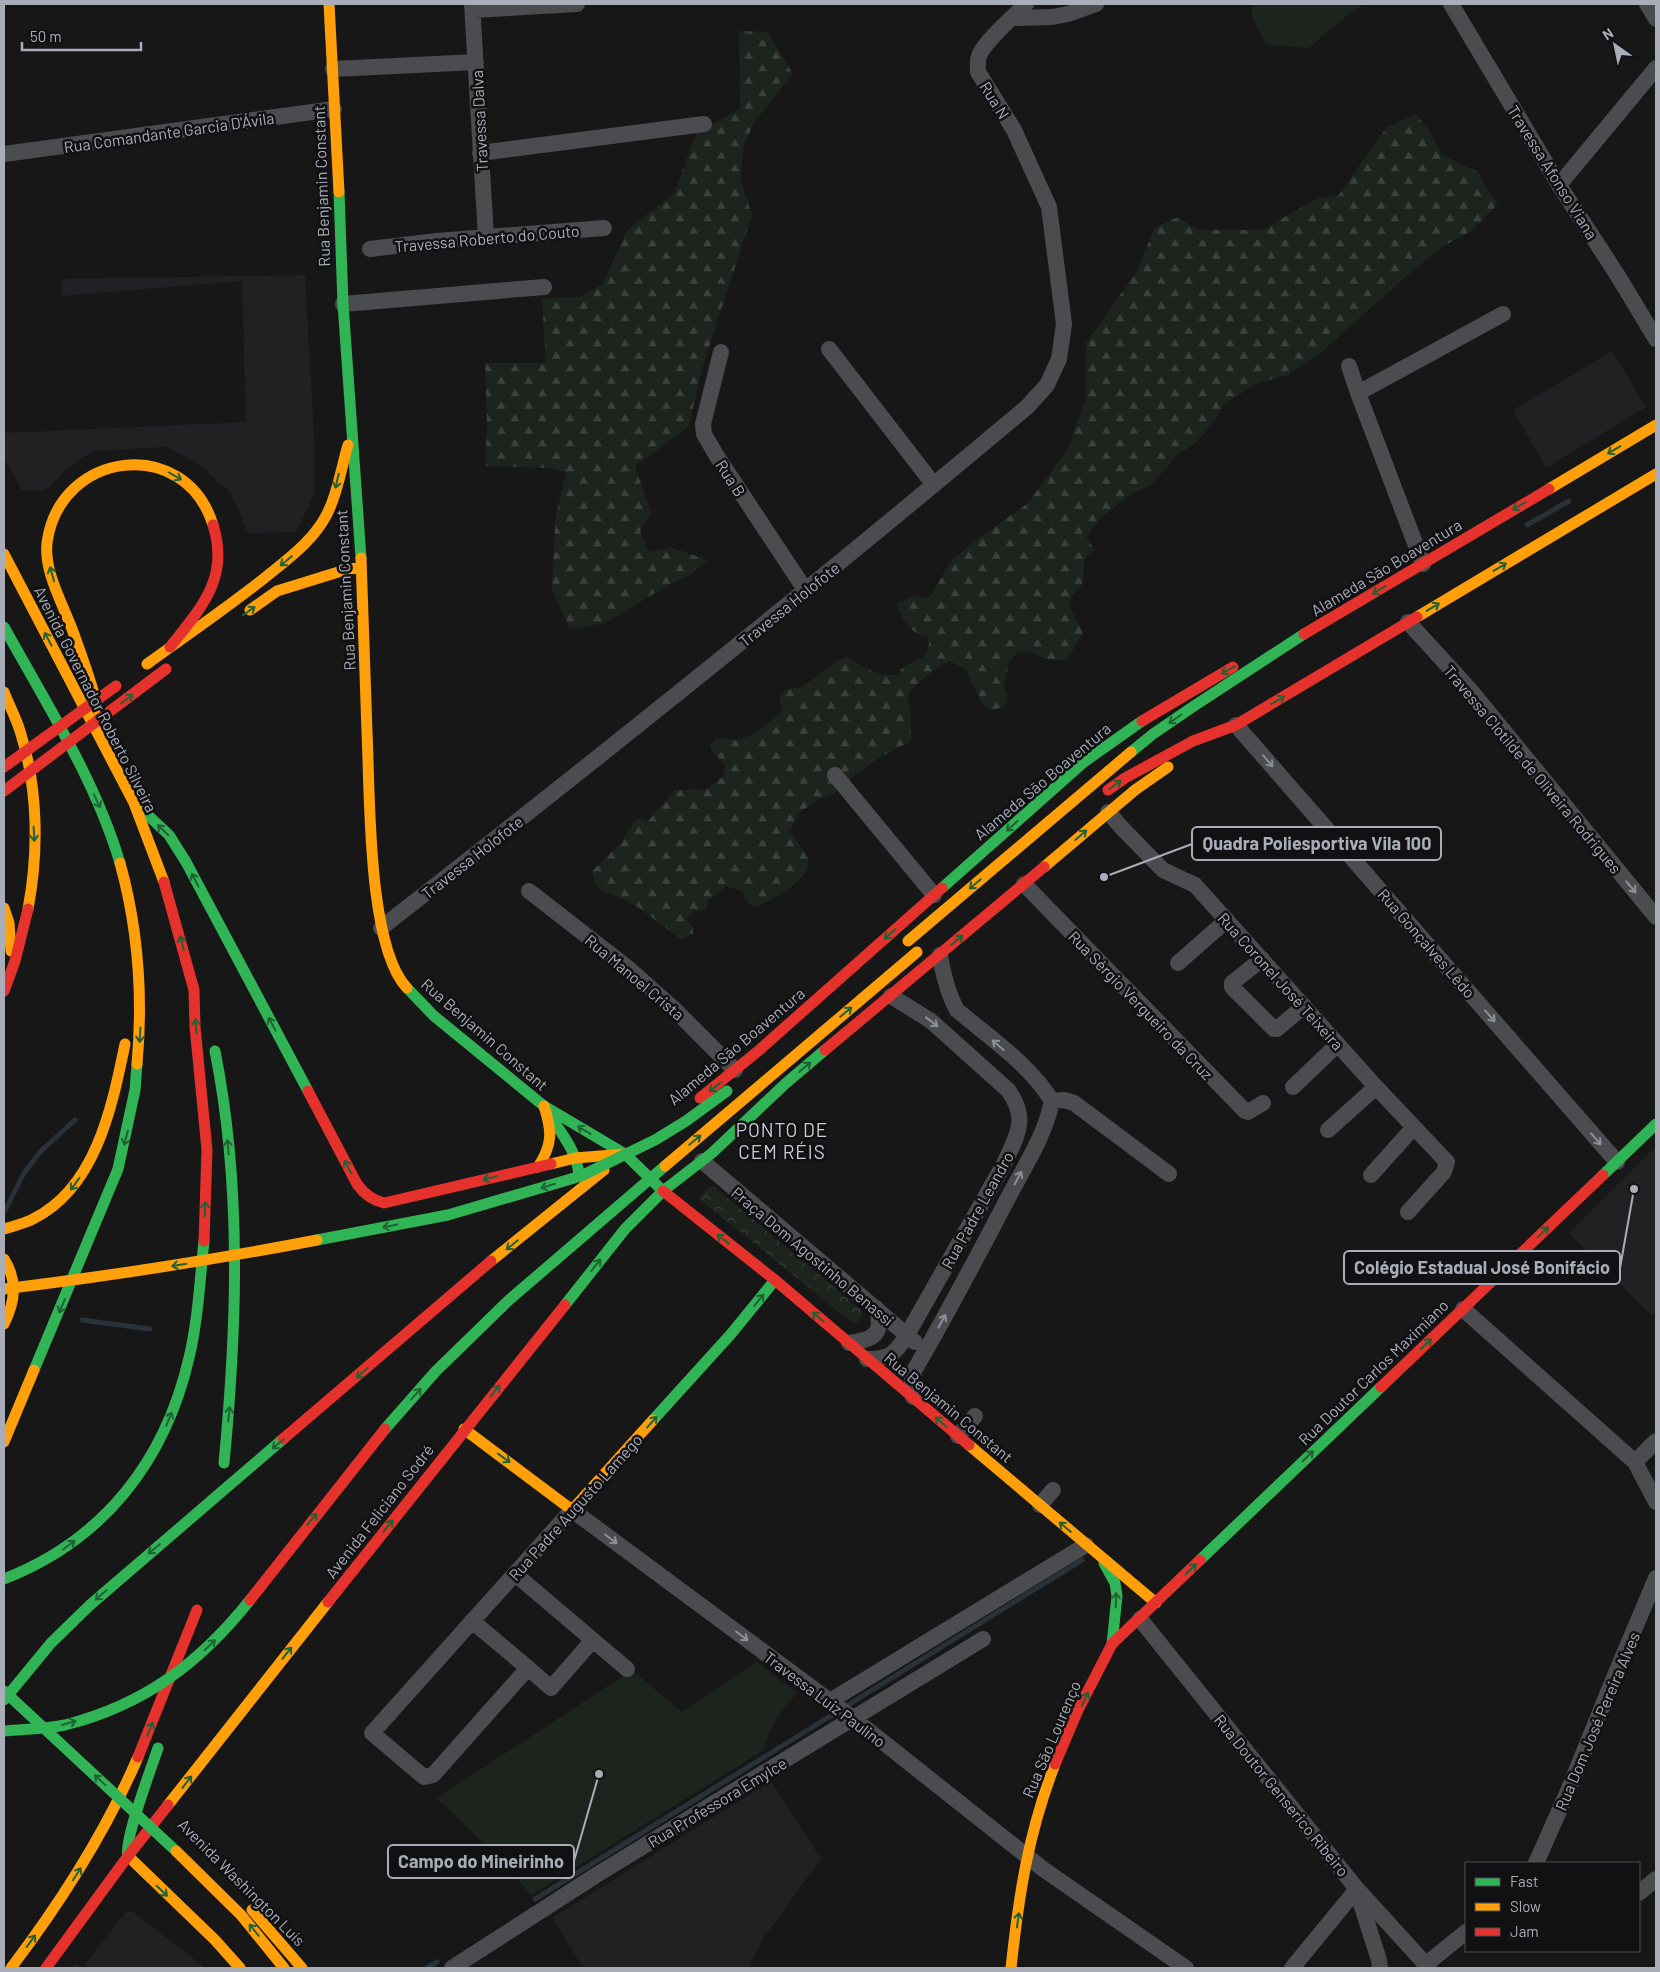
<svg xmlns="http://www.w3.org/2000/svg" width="1660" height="1972" viewBox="0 0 1660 1972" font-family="Barlow,sans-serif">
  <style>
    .built { fill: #212123 }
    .grass { fill: #1d241e }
    .forest { fill: url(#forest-firs) }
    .park { fill: url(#park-crowns) }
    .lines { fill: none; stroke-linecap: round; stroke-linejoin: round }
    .stream { stroke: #2a3239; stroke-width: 5 }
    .street { stroke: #4b4c50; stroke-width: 16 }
    .fast { stroke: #30b455; stroke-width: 11 }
    .slow { stroke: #ff9f0a; stroke-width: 11 }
    .jam { stroke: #e5322d; stroke-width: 11 }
    .fast-bridge { stroke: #30b455; stroke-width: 11 }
    .slow-bridge { stroke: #ff9f0a; stroke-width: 11 }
    .jam-bridge { stroke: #e5322d; stroke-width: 11 }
    .oneway { stroke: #206234 }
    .oneway2 { stroke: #8c9099 }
    .labels { text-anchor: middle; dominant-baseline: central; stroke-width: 5; stroke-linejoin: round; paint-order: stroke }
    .street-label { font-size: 16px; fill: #a8adb8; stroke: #111113 }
    .quarter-label { font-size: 19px; letter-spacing: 1px; fill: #c9ccd4; stroke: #111113 }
    .leader { fill: none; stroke: #a8adb8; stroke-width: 2 }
    .callout-dot { fill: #a8adb8; stroke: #111113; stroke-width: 2 }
    .callout { fill: #111113; stroke: #a8adb8; stroke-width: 2 }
    .callout-label { font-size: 18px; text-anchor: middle; font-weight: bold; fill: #a8adb8 }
  </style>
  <defs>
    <pattern id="forest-firs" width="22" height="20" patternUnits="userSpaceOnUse" patternTransform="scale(1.25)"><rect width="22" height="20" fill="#1d241e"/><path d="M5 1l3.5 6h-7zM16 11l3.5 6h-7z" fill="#3b413d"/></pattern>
    <pattern id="park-crowns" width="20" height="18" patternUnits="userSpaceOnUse" patternTransform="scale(1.25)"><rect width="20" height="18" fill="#1d241e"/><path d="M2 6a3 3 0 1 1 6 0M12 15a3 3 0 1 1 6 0" fill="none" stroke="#3b413d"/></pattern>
  </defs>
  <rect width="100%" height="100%" fill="#171717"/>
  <path class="built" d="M305 275 315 454V493L296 532 248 533 231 494 200 465 167 447 93 451 66 469 50 487 41 491 22 490 4 457V433L246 422 242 281 62 296 61 279Z
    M1612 351 1646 407 1546 468 1513 410Z
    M1656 1146V1312L1652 1316 1569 1233Z
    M771 1781 821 1859 762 1940 749 1968H583L552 1918Z
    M132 1911 203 1966 201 1968H72L76 1963 82 1968 126 1912Z"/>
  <path class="grass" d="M1254 4H1364L1344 18 1309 48 1266 45 1251 14Z
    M757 1662 797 1693C781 1712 769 1726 764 1750L531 1895 510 1870 437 1798 632 1670 682 1712Z"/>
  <path class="forest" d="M739 31 768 32 793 74 754 122 743 149 741 182 752 215 702 369 689 426 635 466 651 513 640 531 649 552 670 547 708 560 690 575 670 584 605 623 570 629 552 589 555 520 566 472 551 468 485 466 487 427 485 363H546L542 298 580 297 603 284 627 230 674 194 696 133 740 109Z
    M1416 114 1432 135 1441 154 1478 172 1488 191 1498 204 1473 230 1442 247 1410 273 1318 355 1288 375 1256 384 1224 404 1216 418 1197 442 1177 455 1151 485 1131 494 1100 519 1086 538 1095 550 1085 556 1082 586 1072 595 1069 606 1083 633 1067 660 1047 659 1027 651 1017 653 1009 662 1004 687 1008 702 1000 708 992 710 983 705 966 670 950 661 932 671 910 691 908 700 911 716V741L877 759 854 776 833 795 818 799 799 813 790 831 809 859C808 862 808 867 807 870 800 885 770 901 755 907L746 900 742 891 726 886 708 900 706 910 694 912 686 918 693 927V934L682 940C657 923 633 897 602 892L596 885 592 871 621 843 629 829 638 818 648 821 674 791 690 789 705 790 724 776 725 766 710 747 716 738C725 736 727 741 734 740 752 738 774 722 782 708L779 699 785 690 802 687 838 660 848 657C863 667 878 677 897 675L903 667 925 656 929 645 928 636C910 635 902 619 897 604L914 596 921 598 931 596 950 562 973 542 1027 504 1067 450 1085 401 1086 343 1135 274 1155 227 1178 217 1198 230H1262L1318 198 1338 196 1387 127Z"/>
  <path class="park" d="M712 1185 861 1310 863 1315 856 1323 850 1321 698 1198Z"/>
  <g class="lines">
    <path class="stream" d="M1527 525 1569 501
      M5 1211 24 1173 41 1151 75 1120
      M82 1320 150 1329
      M535 1899 1082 1560
      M427 1968 437 1962"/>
    <path class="street" d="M472 4 486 237
      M1451 4 1559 185 1618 276 1656 339
      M1647 4 1656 19
      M473 10 577 4
      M1013 18 1052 17 1068 14 1096 4
      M333 69 476 62
      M480 153 704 124
      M4 154 334 109
      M1559 185 1656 68
      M370 249 437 241 604 228
      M343 304 544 287
      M829 349 934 485
      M721 352 703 424 704 434 718 458 806 591
      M1349 366 1358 393
      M1423 564 1358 393 1503 314
      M1408 622 1472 692 1656 917
      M1236 725 1617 1162
      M835 775 934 895
      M1108 812 1122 828 1163 870 1195 885 1376 1087 1447 1162 1444 1172 1408 1212
      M1024 884 1245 1111 1248 1112 1263 1103
      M529 891 628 968 674 1009 735 1070
      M381 928C599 758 815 585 1027 407L1047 385 1059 359 1064 324 1049 207 1014 130 978 72C978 66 977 61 979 56 984 42 1014 16 1026 4
      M1262 959 1232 983V987L1274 1029H1277L1304 1006
      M1178 963 1227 920
      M1293 1087 1338 1044
      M1052 1101 1064 1100 1074 1103 1169 1174
      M1328 1130 1376 1087
      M702 1161 915 1342
      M1371 1175 1414 1127
      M1463 1309 1635 1462 1656 1502
      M849 1343C873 1340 885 1334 876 1308
      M867 1359C890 1359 895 1354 907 1335L1004 1164C1017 1135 1029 1119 1008 1090L931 1021 891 996
      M913 1397 912 1378 915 1369C948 1313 978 1255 1008 1198 1024 1167 1045 1136 1052 1101 1029 1064 990 1038 957 1010 947 992 943 974 940 955
      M958 1436 975 1416
      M1635 1462 1656 1441
      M1040 1505 1053 1490
      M515 1574 627 1669
      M1140 1619 1357 1889 1429 1968
      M472 1621 528 1668 433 1775 424 1777 372 1733 572 1510 854 1719 1043 1869 1186 1968
      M528 1668 551 1688 593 1640
      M830 1701 1086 1545
      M1536 1863 1568 1791 1613 1680 1656 1578
      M1639 1893 1656 1879
      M1358 1894 1379 1960 1380 1968
      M1425 1965 1466 1932
      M452 1968 598 1874 983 1639
      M1292 1968 1357 1889"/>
    <path class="fast" d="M339 192 343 304 361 558
      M4 627C46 703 95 779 120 863
      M1131 752 1153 734 1194 706 1304 634
      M137 805 169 835 186 862 308 1091
      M942 888 1084 762 1142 721
      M407 988 434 1016 544 1106 625 1154 663 1191
      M215 1051C242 1186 237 1327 224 1463
      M546 1110C559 1130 578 1152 579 1176
      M1603 1175 1656 1124
      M565 1305 625 1229 663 1191 712 1153 785 1084 825 1050
      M34 1370 118 1169 135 1090 137 1064
      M653 1420 731 1334 775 1280
      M1200 1560 1381 1387
      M1104 1563 1115 1583 1117 1596 1112 1644
      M4 1579C104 1540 165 1461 189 1358 198 1320 200 1280 204 1241
      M4 1700 51 1643 90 1605 283 1439
      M128 1856C123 1843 152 1766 158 1748"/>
    <path class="slow" d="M329 4 339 192
      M1549 489 1656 425
      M4 554 134 803 164 882
      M361 558C363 616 365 674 367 732 370 791 367 946 407 988
      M250 610 277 591 348 569 360 568
      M1417 617 1656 474
      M147 664C187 635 228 607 267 576 289 558 314 540 327 514 338 493 341 468 348 445
      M4 692C9 705 16 718 20 731 38 787 39 851 28 909
      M99 712C92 684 82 656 72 629 62 602 44 572 47 543 59 451 185 434 213 525
      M120 863C138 928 143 997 137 1064
      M1044 867 1135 790 1168 767
      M4 908 9 923 11 951
      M908 941 1131 752
      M551 1164 575 1158 625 1154
      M538 1167C553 1144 552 1131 544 1106
      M4 1229C13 1226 24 1224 33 1219 96 1188 112 1107 125 1044
      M4 1259C18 1281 15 1302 4 1324
      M491 1261 604 1170
      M464 1429 572 1510 653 1420
      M4 1442 34 1370
      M969 1445 1156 1603
      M168 1805 328 1602
      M128 1856 215 1940 240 1968
      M252 1910 302 1968
      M11 1968C61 1902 105 1834 138 1757
      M1011 1968C1019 1894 1028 1834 1055 1764"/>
    <path class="jam" d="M1304 634 1549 489
      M170 647C201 608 230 578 213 525
      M1142 721 1233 667
      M1108 790 1125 778 1193 741 1236 725 1417 617
      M164 882 194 990 195 1027 207 1150 204 1241
      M4 991 15 961 28 909
      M825 1050 1044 867
      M308 1091 357 1184C364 1194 372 1200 384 1203L551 1164
      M700 1098 757 1052 942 888
      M663 1191 775 1280 969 1445
      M1381 1387 1603 1175
      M283 1439 491 1261
      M328 1602 565 1305
      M138 1757 197 1610
      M1055 1764 1078 1710 1112 1644 1200 1560
      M46 1968 128 1856 168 1805"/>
    <path class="fast-bridge" d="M317 1240 448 1215 581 1176 655 1140 686 1121 727 1091
      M385 1429 436 1371 509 1300 665 1166
      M4 1691 176 1851
      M4 1731C24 1729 45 1729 65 1725 144 1705 200 1663 250 1600"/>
    <path class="slow-bridge" d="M665 1166 917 952
      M4 1289C109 1276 213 1260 317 1240
      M176 1851 241 1915 284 1968"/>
    <path class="jam-bridge" d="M4 767 116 686
      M4 791 166 669
      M250 1600 385 1429"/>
  </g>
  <defs><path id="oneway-shaft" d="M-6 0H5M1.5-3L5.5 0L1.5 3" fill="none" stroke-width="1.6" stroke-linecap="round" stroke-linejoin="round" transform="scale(1.25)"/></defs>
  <g class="oneway">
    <use href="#oneway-shaft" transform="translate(1614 450) rotate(149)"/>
    <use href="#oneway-shaft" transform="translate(175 476) rotate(30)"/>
    <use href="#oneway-shaft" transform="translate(337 481) rotate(103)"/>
    <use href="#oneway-shaft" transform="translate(1519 506) rotate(149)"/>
    <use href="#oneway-shaft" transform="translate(286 561) rotate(140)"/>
    <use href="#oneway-shaft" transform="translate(1500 567) rotate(-31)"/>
    <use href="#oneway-shaft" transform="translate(52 574) rotate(-106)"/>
    <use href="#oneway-shaft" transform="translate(1379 590) rotate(149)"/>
    <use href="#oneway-shaft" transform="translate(1433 607) rotate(-31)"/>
    <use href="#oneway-shaft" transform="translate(249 611) rotate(-35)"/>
    <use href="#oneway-shaft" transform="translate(48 639) rotate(-118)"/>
    <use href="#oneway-shaft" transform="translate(1228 670) rotate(151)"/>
    <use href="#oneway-shaft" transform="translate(127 699) rotate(-37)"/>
    <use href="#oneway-shaft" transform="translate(1278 700) rotate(-31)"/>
    <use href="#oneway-shaft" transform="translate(1175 719) rotate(145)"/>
    <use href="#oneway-shaft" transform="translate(1115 785) rotate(-37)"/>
    <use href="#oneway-shaft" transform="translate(97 801) rotate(65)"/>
    <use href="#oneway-shaft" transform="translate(1012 826) rotate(138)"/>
    <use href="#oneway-shaft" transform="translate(163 830) rotate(-136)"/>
    <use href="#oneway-shaft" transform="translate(34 834) rotate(87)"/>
    <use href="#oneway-shaft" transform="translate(1081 835) rotate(-41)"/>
    <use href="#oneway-shaft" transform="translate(195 880) rotate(-118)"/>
    <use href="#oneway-shaft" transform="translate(975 884) rotate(140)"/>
    <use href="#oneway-shaft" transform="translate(890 934) rotate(138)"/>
    <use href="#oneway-shaft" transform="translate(957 940) rotate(-40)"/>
    <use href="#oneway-shaft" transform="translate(182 943) rotate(-105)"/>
    <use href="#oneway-shaft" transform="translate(846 1012) rotate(-40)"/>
    <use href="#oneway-shaft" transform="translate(272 1024) rotate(-118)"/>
    <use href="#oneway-shaft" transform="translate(196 1026) rotate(-94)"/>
    <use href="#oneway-shaft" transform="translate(140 1035) rotate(93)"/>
    <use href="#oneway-shaft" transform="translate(805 1067) rotate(-40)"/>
    <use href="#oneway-shaft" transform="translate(715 1087) rotate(141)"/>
    <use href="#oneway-shaft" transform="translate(584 1130) rotate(-149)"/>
    <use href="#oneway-shaft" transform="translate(126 1138) rotate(104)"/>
    <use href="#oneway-shaft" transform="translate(695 1140) rotate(-40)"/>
    <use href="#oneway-shaft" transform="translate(228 1147) rotate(-96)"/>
    <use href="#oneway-shaft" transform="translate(348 1167) rotate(-118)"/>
    <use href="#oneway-shaft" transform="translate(490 1178) rotate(166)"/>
    <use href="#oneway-shaft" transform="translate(75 1184) rotate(126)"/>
    <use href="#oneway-shaft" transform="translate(548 1186) rotate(163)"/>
    <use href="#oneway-shaft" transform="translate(205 1209) rotate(-88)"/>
    <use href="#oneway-shaft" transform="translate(390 1226) rotate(169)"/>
    <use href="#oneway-shaft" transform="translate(1543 1232) rotate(-44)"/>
    <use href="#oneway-shaft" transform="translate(723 1239) rotate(-142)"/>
    <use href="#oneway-shaft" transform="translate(512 1245) rotate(141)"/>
    <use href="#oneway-shaft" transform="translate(179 1265) rotate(171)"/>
    <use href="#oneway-shaft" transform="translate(596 1265) rotate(-51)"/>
    <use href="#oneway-shaft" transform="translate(759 1300) rotate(-51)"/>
    <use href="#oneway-shaft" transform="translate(62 1306) rotate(113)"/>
    <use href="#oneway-shaft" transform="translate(818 1317) rotate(-140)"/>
    <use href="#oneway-shaft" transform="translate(1426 1344) rotate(-44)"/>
    <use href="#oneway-shaft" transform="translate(362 1373) rotate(139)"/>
    <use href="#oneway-shaft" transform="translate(495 1391) rotate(-51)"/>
    <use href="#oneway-shaft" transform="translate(416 1394) rotate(-49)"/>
    <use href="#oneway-shaft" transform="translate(229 1414) rotate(-84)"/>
    <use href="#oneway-shaft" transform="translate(169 1419) rotate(-68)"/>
    <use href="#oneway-shaft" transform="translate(652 1422) rotate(-48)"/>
    <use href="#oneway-shaft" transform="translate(941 1422) rotate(-139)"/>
    <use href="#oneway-shaft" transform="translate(278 1444) rotate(140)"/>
    <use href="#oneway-shaft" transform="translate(1308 1456) rotate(-44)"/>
    <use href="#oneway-shaft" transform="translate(504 1458) rotate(36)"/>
    <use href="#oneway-shaft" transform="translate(312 1519) rotate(-51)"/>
    <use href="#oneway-shaft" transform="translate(388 1526) rotate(-52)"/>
    <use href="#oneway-shaft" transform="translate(1065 1527) rotate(-140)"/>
    <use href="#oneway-shaft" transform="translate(69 1545) rotate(-37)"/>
    <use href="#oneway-shaft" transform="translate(154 1549) rotate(140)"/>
    <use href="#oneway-shaft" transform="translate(1191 1569) rotate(-44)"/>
    <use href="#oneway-shaft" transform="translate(101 1595) rotate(139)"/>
    <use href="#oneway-shaft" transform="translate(1116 1600) rotate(-88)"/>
    <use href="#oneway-shaft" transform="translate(210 1645) rotate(-44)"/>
    <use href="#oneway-shaft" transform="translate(287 1653) rotate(-52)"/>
    <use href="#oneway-shaft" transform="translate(1085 1699) rotate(-65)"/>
    <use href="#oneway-shaft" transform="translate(69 1723) rotate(-16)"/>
    <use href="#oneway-shaft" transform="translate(150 1729) rotate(-68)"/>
    <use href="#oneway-shaft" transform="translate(100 1780) rotate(-137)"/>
    <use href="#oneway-shaft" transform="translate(187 1782) rotate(-52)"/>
    <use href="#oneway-shaft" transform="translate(77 1874) rotate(-57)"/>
    <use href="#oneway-shaft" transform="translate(162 1891) rotate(44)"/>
    <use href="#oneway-shaft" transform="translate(1018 1920) rotate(-82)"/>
    <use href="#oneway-shaft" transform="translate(254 1930) rotate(-129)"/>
    <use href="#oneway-shaft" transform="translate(31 1941) rotate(-54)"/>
  </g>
  <g class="oneway2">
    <use href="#oneway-shaft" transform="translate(1268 761) rotate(49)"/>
    <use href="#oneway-shaft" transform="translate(1631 887) rotate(50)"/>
    <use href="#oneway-shaft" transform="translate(1490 1016) rotate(49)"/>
    <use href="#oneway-shaft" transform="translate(932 1022) rotate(38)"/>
    <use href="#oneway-shaft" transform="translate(998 1045) rotate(-139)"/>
    <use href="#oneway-shaft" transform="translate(1596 1139) rotate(49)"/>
    <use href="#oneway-shaft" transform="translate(1018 1178) rotate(-62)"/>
    <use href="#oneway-shaft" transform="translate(942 1321) rotate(-61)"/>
    <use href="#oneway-shaft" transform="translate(611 1539) rotate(37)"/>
    <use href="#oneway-shaft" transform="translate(742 1636) rotate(37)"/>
  </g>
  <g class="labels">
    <g class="street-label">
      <text transform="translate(995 100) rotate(58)">Rua N</text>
      <text transform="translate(479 121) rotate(-93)">Travessa Dalva</text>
      <text transform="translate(169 132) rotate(-8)">Rua Comandante Garcia D'Ávila</text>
      <text transform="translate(1553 172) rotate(58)">Travessa Afonso Viana</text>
      <text transform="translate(321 186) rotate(-92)">Rua Benjamin Constant</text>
      <text transform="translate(487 238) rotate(-5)">Travessa Roberto do Couto</text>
      <text transform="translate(731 478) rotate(57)">Rua B</text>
      <text transform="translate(1386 567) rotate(-31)">Alameda São Boaventura</text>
      <text transform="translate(345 590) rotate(-93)">Rua Benjamin Constant</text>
      <text transform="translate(789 604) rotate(-39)">Travessa Holofote</text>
      <text transform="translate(96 699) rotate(63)">Avenida Governador Roberto Silveira</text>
      <text transform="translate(1533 769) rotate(50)">Travessa Clotilde de Oliveira Rodrigues</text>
      <text transform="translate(1042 781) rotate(-40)">Alameda São Boaventura</text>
      <text transform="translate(472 857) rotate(-38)">Travessa Holofote</text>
      <text transform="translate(1427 943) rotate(49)">Rua Gonçalves Lêdo</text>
      <text transform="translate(635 977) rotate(40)">Rua Manoel Crista</text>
      <text transform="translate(1281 981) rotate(48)">Rua Coronel José Teixeira</text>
      <text transform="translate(1141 1005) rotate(46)">Rua Sérgio Vergueiro da Cruz</text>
      <text transform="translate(485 1034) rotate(41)">Rua Benjamin Constant</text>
      <text transform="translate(736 1046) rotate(-40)">Alameda São Boaventura</text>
      <text transform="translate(977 1210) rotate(-61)">Rua Padre Leandro</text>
      <text transform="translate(813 1256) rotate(40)">Praça Dom Agostinho Benassi</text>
      <text transform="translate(1373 1372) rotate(-44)">Rua Doutor Carlos Maximiano</text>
      <text transform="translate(949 1407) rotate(40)">Rua Benjamin Constant</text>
      <text transform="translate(575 1507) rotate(-48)">Rua Padre Augusto Lamego</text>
      <text transform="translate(379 1511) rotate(-52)">Avenida Feliciano Sodré</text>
      <text transform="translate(825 1699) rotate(37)">Travessa Luiz Paulino</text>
      <text transform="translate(1597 1721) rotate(-67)">Rua Dom José Pereira Alves</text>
      <text transform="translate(1051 1739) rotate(-67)">Rua São Lourenço</text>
      <text transform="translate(1282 1795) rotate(51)">Rua Doutor Genserico Ribeiro</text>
      <text transform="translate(717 1802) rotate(-31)">Rua Professora Emylce</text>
      <text transform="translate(242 1882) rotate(45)">Avenida Washington Luís</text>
    </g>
    <g class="quarter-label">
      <text x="782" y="1129">PONTO DE<tspan x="782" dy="22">CEM RÉIS</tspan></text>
    </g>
  </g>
  <path class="leader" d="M1104 877L1192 844M1634 1189L1620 1268M599 1774L574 1861"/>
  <g class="callout-dot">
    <circle cx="1104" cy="877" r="5"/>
    <circle cx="1634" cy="1189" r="5"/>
    <circle cx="599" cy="1774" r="5"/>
  </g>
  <g class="callout">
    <rect x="1192" y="827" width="249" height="33" rx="5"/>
    <rect x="1344" y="1251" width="276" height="33" rx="5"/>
    <rect x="388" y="1845" width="186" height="33" rx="5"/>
  </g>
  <g class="callout-label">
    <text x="1317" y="850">Quadra Poliesportiva Vila 100</text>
    <text x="1482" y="1274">Colégio Estadual José Bonifácio</text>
    <text x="481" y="1868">Campo do Mineirinho</text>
  </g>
  <rect width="1660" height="1972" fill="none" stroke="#a8adb8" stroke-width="10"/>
  <rect x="1465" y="1862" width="175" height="90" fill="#111113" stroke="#4d4f55"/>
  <rect x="1475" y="1878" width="25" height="8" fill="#30b455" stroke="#4d4f55"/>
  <text x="1510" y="1887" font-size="15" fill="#a8adb8">Fast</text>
  <rect x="1475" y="1903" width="25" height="8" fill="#ff9f0a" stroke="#4d4f55"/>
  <text x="1510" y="1912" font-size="15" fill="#a8adb8">Slow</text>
  <rect x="1475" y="1928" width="25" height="8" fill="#e5322d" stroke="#4d4f55"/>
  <text x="1510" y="1937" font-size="15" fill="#a8adb8">Jam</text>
  <g transform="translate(1615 45) rotate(327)" stroke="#111113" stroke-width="4" paint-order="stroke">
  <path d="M0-4L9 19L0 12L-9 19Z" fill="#a8adb8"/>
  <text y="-8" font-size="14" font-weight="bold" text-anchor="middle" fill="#a8adb8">N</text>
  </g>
  <path d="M22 42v8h119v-8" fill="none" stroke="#a8adb8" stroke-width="2.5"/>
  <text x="30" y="42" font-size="15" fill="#a8adb8" stroke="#111113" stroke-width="4" paint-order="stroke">50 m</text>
</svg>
